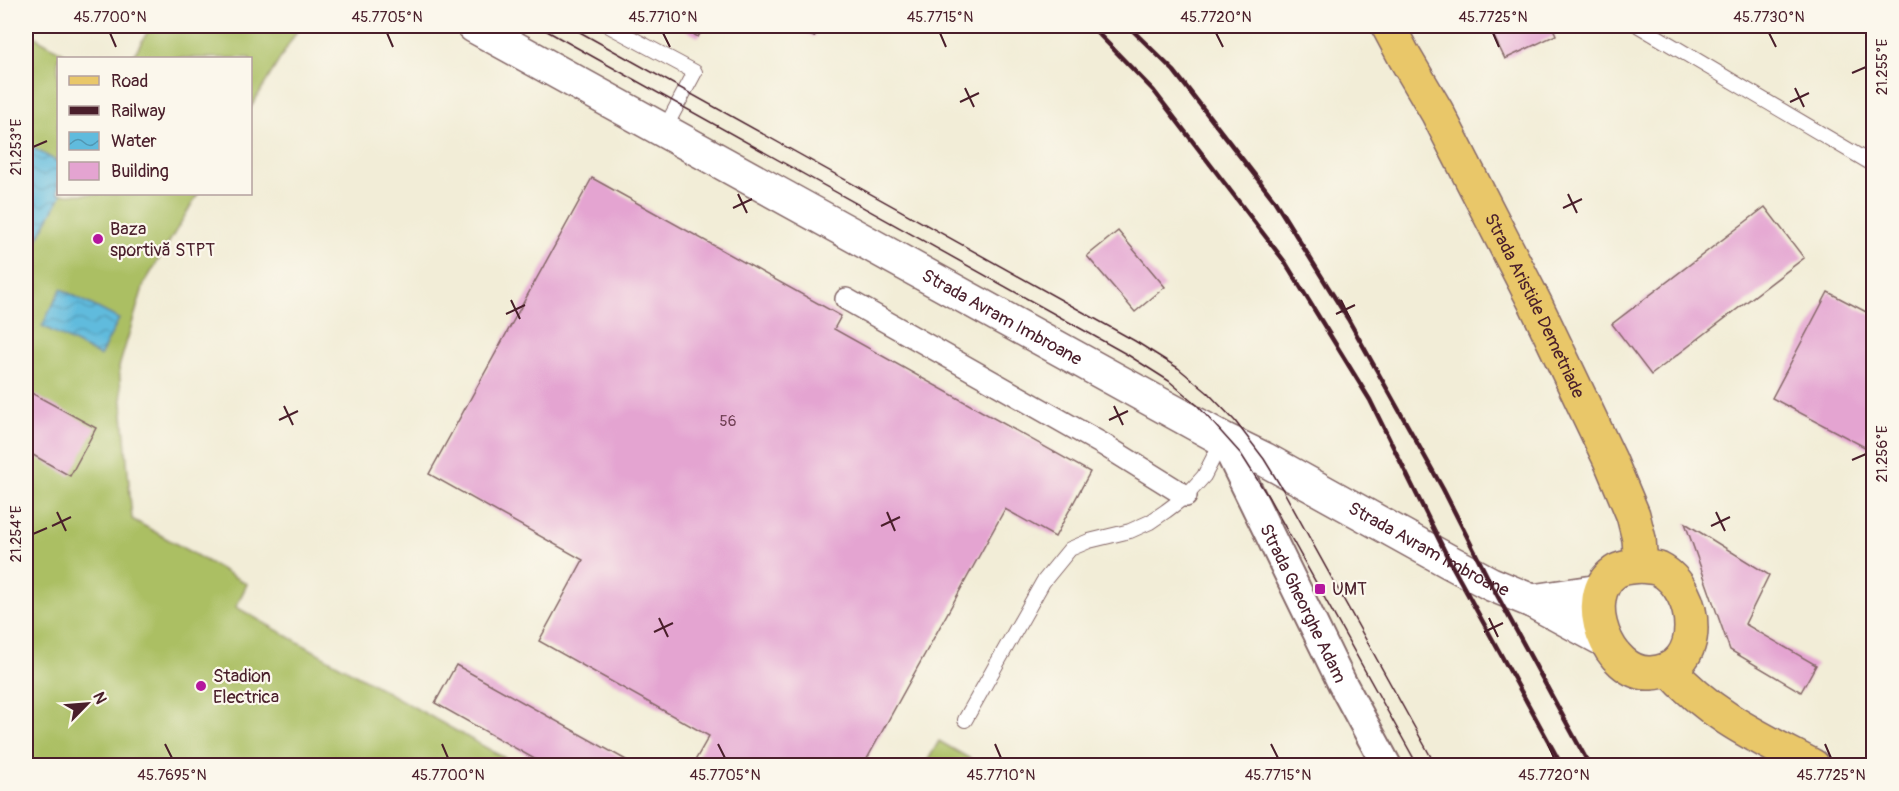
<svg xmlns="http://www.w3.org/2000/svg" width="1899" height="791" viewBox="0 0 1899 791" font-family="Pangolin,sans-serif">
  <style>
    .grass { fill: #abbf64; stroke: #7a6f48; stroke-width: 1.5 }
    .water { fill: url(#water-waves); stroke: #556d84; stroke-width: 1.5 }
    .building { fill: #e4a4d1 }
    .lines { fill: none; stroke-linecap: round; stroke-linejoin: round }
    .service-casing { stroke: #856767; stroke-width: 16 }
    .pedestrian-casing { stroke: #856767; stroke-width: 24 }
    .minor-casing { stroke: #856767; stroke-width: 32 }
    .tertiary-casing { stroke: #856767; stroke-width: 36 }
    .primary-casing { stroke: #856767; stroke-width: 36 }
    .service { stroke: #fff; stroke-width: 14 }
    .pedestrian { stroke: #fff; stroke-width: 21 }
    .minor { stroke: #fff; stroke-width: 28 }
    .tertiary { stroke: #fff; stroke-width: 33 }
    .primary { stroke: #e9c769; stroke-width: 33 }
    .tram { stroke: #4a1f2b; stroke-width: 1.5 }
    .rail { stroke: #4a1f2b; stroke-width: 4.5 }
    .ticks { fill: none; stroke: #4a1f2b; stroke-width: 2 }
    .poi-dot { fill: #b5179e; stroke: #fbf7ec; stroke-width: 2 }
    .labels { text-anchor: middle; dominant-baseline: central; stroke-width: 4.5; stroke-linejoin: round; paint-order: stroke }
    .number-label { font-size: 15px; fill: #704054 }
    .poi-label { font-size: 18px; fill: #4a1f2b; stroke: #fbf7ec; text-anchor: start }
    .street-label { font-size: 18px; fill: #4a1f2b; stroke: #fbf7ec }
    .neatline { fill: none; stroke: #4a1f2b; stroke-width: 2 }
    .ticks-label { font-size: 15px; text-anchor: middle; fill: #4a1f2b }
  </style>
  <defs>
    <pattern id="water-waves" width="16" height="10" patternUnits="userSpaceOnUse" patternTransform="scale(1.5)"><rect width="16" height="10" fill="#60bbdd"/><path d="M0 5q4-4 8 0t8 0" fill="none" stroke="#5197b3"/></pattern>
  </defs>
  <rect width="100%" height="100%" fill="#fbf7ec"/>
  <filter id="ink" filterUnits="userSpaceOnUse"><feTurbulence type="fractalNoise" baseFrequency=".0167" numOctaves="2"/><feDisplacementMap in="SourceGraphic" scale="12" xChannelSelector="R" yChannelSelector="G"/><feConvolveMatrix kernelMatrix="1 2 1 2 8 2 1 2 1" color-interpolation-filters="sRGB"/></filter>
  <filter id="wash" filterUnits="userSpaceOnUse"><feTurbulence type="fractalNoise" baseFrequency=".008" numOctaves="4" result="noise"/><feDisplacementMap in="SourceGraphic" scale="24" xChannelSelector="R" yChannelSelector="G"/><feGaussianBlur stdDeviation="1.35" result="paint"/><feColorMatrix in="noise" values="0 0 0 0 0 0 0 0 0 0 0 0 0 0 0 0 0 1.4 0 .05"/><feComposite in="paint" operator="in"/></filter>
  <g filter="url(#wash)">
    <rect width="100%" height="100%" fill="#f2edd7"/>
    <path class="grass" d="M151 26H300L251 107 250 58H132Z
      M26 32 72 58H58V194H198L144 284 119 367 132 519 247 584 236 607 517 765H26Z
      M939 741 981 765H925Z"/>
    <path class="water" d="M26 144 58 162V194H62L26 260Z
      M61 289 119 319 100 356 42 326Z"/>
    <g id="blocks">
      <path class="building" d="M130 26H148L144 33Z
        M679 26H705L698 37Z
        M792 26H820L814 37Z
        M1489 26H1552L1556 35 1505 59Z
        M592 178 841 316 834 329 1090 472 1055 537 1005 509 863 766H692L709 736 539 641 583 560 429 474Z
        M1765 207 1804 258 1651 375 1612 324Z
        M1118 231 1165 287 1135 312 1087 256Z
        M1828 292 1874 316V452L1772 398Z
        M26 390 96 428 70 476 26 451Z
        M1685 523 1769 575 1745 624 1816 665 1801 692 1730 650Z
        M456 665 637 766H547L435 703Z"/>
    </g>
  </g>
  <g filter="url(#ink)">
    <use href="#blocks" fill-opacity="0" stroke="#856767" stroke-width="1.5"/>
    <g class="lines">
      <defs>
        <path id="service" d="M609 26 695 72 664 130
          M1639 26 1874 165
          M965 720 1043 582 1070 549 1089 541 1130 531 1150 522 1166 511 1186 496 1204 476 1223 439"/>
        <path id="pedestrian" d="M846 299 1104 445 1186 496"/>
        <g id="minor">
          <path id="s1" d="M1223 439 1342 683 1387 766"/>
        </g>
        <g id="tertiary">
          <path id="s2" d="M474 26 1223 439 1264 459 1450 562 1491 584 1532 601 1606 641"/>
          <path d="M1532 601 1600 591"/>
        </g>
        <g id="primary">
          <path id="s3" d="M1388 26 1404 56 1437 112 1536 305 1610 460 1633 515 1639 539 1641 566"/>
          <path d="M1641 566C1647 567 1654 567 1659 569 1700 590 1706 670 1651 673 1608 676 1578 597 1615 572 1622 567 1632 567 1641 566Z"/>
          <path d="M1669 669C1711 716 1758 737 1813 766"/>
        </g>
      </defs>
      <use href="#service" class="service-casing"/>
      <use href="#pedestrian" class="pedestrian-casing"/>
      <use href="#minor" class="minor-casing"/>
      <use href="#tertiary" class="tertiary-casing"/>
      <use href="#primary" class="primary-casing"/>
      <use href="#service" class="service"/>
      <use href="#pedestrian" class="pedestrian"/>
      <use href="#minor" class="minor"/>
      <use href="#tertiary" class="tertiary"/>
      <use href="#primary" class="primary"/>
      <path class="tram" d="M538 26 1128 355 1169 381 1197 405 1241 454 1269 498 1418 766
        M569 26 1135 341 1178 368 1208 393 1235 421 1264 459 1283 490 1436 766"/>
      <path class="rail" d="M1091 26 1154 91 1285 262 1370 400 1450 562 1562 766
        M1128 26 1174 71 1274 200 1348 319 1443 489 1491 584 1590 766"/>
    </g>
  </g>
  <path class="ticks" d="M110 33 116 47M387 33 393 47M663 33 670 47M940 33 946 47M1216 33 1223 47M1493 33 1499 47M1769 33 1776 47M1852 73 1866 67M965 88 974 107M1795 88 1804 107M960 102 979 93M1790 102 1809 93M33 147 47 141M738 194 747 213M1568 194 1577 213M733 208 752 199M1563 208 1582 199M511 300 520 319M1341 300 1350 319M506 314 525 305M1336 314 1355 305M284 406 293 425M1114 406 1123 425M279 420 298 411M1109 420 1128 411M1852 460 1866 454M57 512 66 531M887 512 895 531M1716 512 1725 531M52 526 71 517M881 526 900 517M1711 526 1730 517M33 534 47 528M659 618 668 637M1489 618 1498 637M654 632 673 623M1484 632 1503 623M165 744 172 758M442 744 448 758M718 744 725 758M995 744 1001 758M1271 744 1278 758M1548 744 1554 758M1825 744 1831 758"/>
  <g class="poi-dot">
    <circle cx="98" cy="239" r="6"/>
    <rect x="1314" y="583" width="12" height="12" rx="3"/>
    <circle cx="201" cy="686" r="6"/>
  </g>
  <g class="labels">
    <g class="number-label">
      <text x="728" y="421">56</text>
    </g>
    <g class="poi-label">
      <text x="110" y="229">Baza<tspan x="110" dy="21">sportivă STPT</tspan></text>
      <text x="1332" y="589">UMT</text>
      <text x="213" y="676">Stadion<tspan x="213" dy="21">Electrica</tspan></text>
    </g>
    <g class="street-label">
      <text stroke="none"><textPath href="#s3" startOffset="316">Strada Aristide Demetriade</textPath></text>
      <text stroke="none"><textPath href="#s2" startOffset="603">Strada Avram Imbroane</textPath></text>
      <text stroke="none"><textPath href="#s2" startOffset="1089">Strada Avram Imbroane</textPath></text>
      <text stroke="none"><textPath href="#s1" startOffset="183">Strada Gheorghe Adam</textPath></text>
    </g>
  </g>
  <rect width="1899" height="791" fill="none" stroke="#fbf7ec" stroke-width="66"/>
  <rect x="57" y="57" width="195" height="138" fill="#fbf7ec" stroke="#b4a19f" stroke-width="1.5"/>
  <rect x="69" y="76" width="30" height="9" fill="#e9c769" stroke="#b4a19f" stroke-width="1.5"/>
  <text x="111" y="87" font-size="18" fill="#4a1f2b">Road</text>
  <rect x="69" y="106" width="30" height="9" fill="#4a1f2b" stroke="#b4a19f" stroke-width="1.5"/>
  <text x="111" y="117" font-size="18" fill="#4a1f2b">Railway</text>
  <rect x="69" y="132" width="30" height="18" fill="url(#water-waves)" stroke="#b4a19f" stroke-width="1.5"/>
  <text x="111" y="147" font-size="18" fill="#4a1f2b">Water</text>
  <rect x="69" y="162" width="30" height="18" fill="#e4a4d1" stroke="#b4a19f" stroke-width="1.5"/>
  <text x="111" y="177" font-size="18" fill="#4a1f2b">Building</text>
  <g transform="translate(87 704) rotate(65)" stroke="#fbf7ec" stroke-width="4.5" paint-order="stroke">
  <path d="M0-4.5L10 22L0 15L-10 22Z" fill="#4a1f2b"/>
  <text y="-9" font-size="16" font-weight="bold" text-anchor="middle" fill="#4a1f2b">N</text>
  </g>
  <rect x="33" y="33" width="1833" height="725" class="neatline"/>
  <g class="ticks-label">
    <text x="110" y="22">45.7700°N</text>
    <text x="387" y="22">45.7705°N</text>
    <text x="663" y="22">45.7710°N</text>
    <text x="940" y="22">45.7715°N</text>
    <text x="1216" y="22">45.7720°N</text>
    <text x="1493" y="22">45.7725°N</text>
    <text x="1769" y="22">45.7730°N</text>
    <text transform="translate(1882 67) rotate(-90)" y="5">21.255°E</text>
    <text transform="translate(16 147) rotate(-90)" y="5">21.253°E</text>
    <text transform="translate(1882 454) rotate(-90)" y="5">21.256°E</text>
    <text transform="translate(16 534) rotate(-90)" y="5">21.254°E</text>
    <text x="172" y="780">45.7695°N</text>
    <text x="448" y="780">45.7700°N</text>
    <text x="725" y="780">45.7705°N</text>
    <text x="1001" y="780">45.7710°N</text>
    <text x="1278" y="780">45.7715°N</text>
    <text x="1554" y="780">45.7720°N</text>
    <text x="1831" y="780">45.7725°N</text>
  </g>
</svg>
